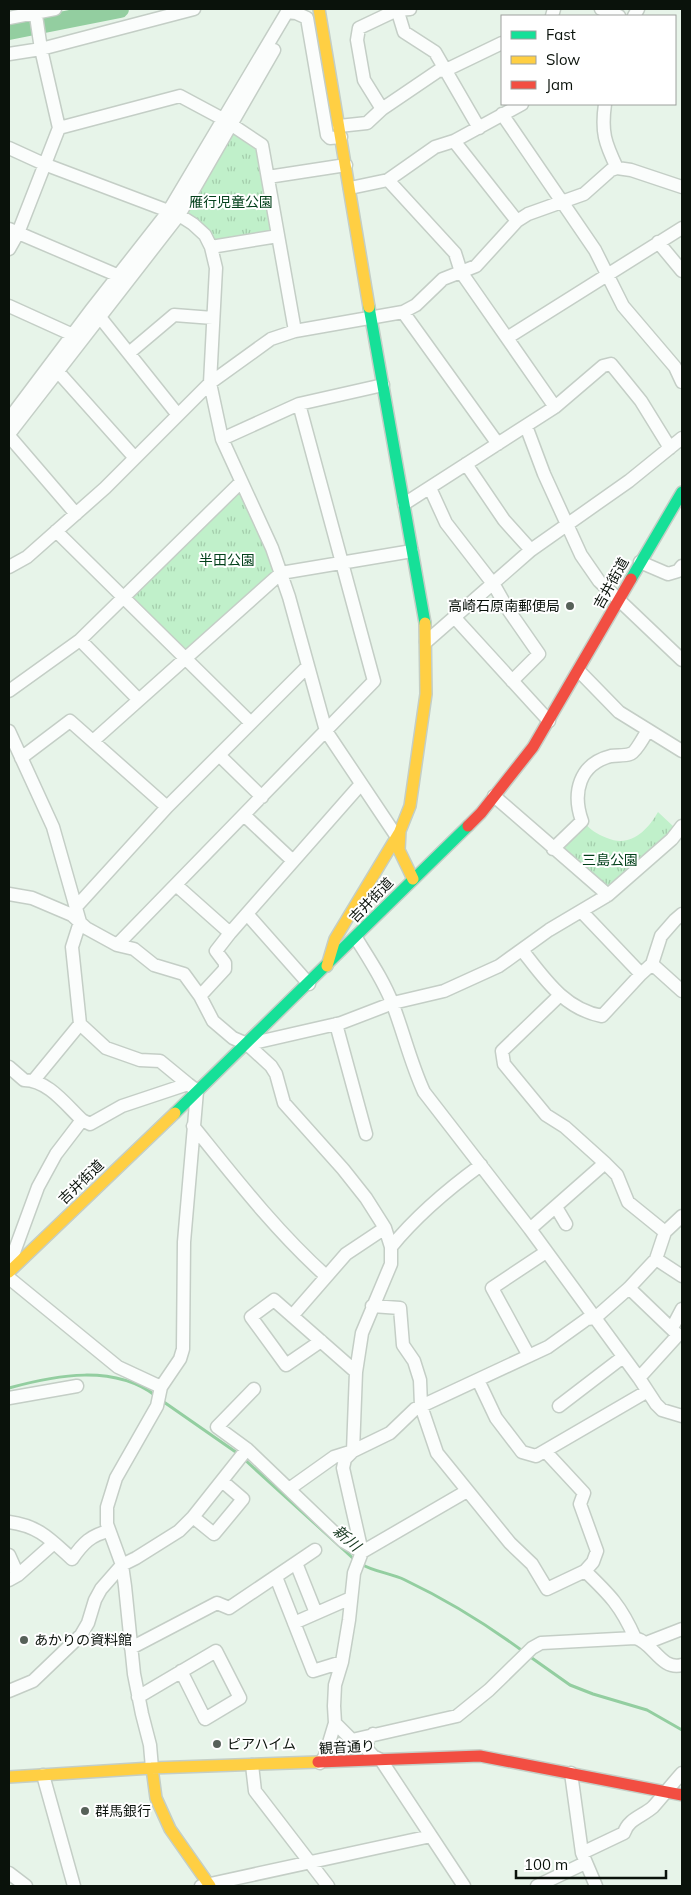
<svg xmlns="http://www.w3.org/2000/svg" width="691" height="1895" viewBox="0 0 691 1895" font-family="Mulish,'Noto Sans JP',sans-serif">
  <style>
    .park { fill: url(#park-tufts) }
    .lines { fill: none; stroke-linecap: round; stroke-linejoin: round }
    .stream { stroke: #93cea0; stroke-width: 3 }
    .river { stroke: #93cea0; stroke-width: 18 }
    .street-casing { stroke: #c4cec6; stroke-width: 15 }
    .fast-casing { stroke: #c4cec6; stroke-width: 14 }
    .slow-casing { stroke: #c4cec6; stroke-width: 14 }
    .jam-casing { stroke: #c4cec6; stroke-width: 14 }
    .street { stroke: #fbfdfc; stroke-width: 12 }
    .fast { stroke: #16e098; stroke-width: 11 }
    .slow { stroke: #ffcf43; stroke-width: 11 }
    .jam { stroke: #f24e42; stroke-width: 11 }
    .poi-dot { fill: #576159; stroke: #fff; stroke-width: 2 }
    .labels { text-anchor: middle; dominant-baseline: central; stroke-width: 4; stroke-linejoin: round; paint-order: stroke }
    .park-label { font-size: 14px; fill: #03411b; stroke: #fff }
    .street-label { font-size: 14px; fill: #0a120b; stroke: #fff }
    .poi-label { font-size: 14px; fill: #0a120b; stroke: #fff; text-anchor: start }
    .water-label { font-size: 15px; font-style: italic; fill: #13351c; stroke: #fff }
  </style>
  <defs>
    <pattern id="park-tufts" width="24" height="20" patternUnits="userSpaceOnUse" patternTransform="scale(1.25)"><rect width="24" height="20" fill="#c0f0ca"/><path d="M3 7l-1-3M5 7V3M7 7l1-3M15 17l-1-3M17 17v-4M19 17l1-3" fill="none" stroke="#a4cdac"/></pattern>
  </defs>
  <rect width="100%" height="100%" fill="#e7f4e9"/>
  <path class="park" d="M234 133 256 147 272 229 270 234 217 241 187 214 229 135Z
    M237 492 243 496 274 567V571L189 649H183L133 600 132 595Z
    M658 812 674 827 670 831 672 834 613 885 608 886 563 848 584 822C590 830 597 834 607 838 630 848 647 831 658 812Z"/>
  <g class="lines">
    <path class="stream" d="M9 1388C56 1375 114 1364 156 1396
      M161 1400 240 1455
      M244 1459 356 1561
      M361 1564C374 1572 391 1573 405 1580 447 1600 486 1624 524 1652
      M529 1656 570 1685 593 1694 647 1710 682 1730"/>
    <path class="river" d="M9 31 120 9"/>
    <defs>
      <path id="street" d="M397 9 404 32 435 52 479 128
        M410 9 397 10 359 28 357 40 364 80 382 109 438 71 446 70 502 43
        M601 9 619 16
        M552 16 554 9
        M634 16 638 9
        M9 18 55 9
        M9 54 41 49 194 9
        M605 104C601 132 605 143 617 168L631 170 682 187
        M502 114 595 250 623 306 675 367 682 382
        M339 126 367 123 382 109
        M59 128 180 96 223 119 262 145 295 331
        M454 141 517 221
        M9 148 44 164 179 215 193 224 205 235 211 247 216 268 210 383 222 439 272 548 289 597 326 731 397 837
        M268 177 346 165
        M388 180 455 253 461 272 555 407
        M350 188 388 180 435 147 454 141 522 104
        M9 229 126 279
        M658 242 682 271
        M211 247 278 236
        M9 249 18 233 59 128 41 49 35 9
        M9 306 73 335 78 339
        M403 312 498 444
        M94 313 99 316 178 415
        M507 338 682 228
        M129 353 174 315 213 318
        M52 365 135 458
        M9 419 91 310 168 212 287 12 296 13 307 18 327 135 330 138 341 137
        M526 426 544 474 581 555 599 581 682 660
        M9 434 179 215 274 50
        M9 436 76 514
        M222 439 299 404 383 385
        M466 464 504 520 531 550
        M430 488 446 523 494 585 507 608 539 654 512 681
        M404 504 555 407 603 366 611 364 641 401 670 448
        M56 531 251 723
        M640 562 668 574 678 571 682 566
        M9 567 27 557 105 488 210 383 271 339 295 331 403 312 416 305 443 279 476 266 517 221 528 214 584 194 611 170 617 168
        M455 618 549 721
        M80 640 139 700
        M426 642 531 550 629 481 682 438
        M579 671 619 712 682 751
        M9 691 80 640 241 482
        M9 731 53 827 80 922 72 947 80 1024 34 1080
        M93 741 281 573 412 551
        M219 755 262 797
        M21 758 70 721 167 807
        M494 796 608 895
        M244 815 293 861
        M553 849 582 821C572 793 579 764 611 756 617 755 624 756 630 754 635 753 645 735 648 730
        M176 885 230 933 361 784
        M9 894 32 898 72 915 86 928 117 945 134 949 154 965 184 974 200 996 213 1021 233 1038 247 1044 271 1066 276 1074 284 1103 343 1169 366 1198 385 1228 391 1247V1264L362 1333 356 1372 353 1451 345 1459 343 1468 362 1552 354 1573 349 1620 342 1662 335 1685 334 1706 335 1723 325 1756 320 1763
        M76 907 167 807 308 666
        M581 911 641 974 652 964 661 936 675 920 682 914
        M247 914 309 984
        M356 938C369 959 384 981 393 1005 404 1034 411 1064 424 1092L530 1229 639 1378 656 1404 662 1410 682 1416
        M117 945 374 681 299 404
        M522 950C544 978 564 1009 602 1016L641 974
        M652 964 682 991
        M200 996 225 969V963L216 951 230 933
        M80 1024 106 1048 140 1060 160 1061 188 1084
        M336 1024 366 1134
        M249 1044 341 1023 393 1003 444 991 499 966 549 930 608 895 672 839 682 826
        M9 1067 24 1080C48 1080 66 1105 82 1120
        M193 1126C235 1178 276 1231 326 1276
        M605 1163 617 1175 628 1202 665 1232
        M556 1207 566 1224
        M530 1229 605 1163 565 1127 546 1115 504 1064 502 1051 559 996
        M391 1247C417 1215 448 1189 481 1165
        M656 1259 682 1276
        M9 1266 38 1187 56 1154 82 1120 90 1124 122 1106 188 1084 197 1091 184 1242 183 1349 180 1359 161 1387 157 1406 116 1478 107 1507V1524L122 1565 125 1586 134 1674 142 1714 150 1745 152 1768
        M9 1278 118 1367 161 1387
        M629 1288 678 1335 639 1378
        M372 1306 400 1308 403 1345 414 1361 420 1380 421 1406 437 1453 510 1543 532 1564 547 1589 585 1571 593 1562 597 1551 580 1504 584 1493 546 1452
        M292 1316 346 1254 385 1228
        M672 1328 682 1309
        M321 1341 286 1365 251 1317 274 1300 356 1372
        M529 1356 492 1288 546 1252
        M478 1380 496 1418 522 1452 536 1456 646 1392
        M254 1389 217 1427 247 1449 343 1541 362 1552 467 1491
        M9 1398 77 1386
        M559 1406 623 1357
        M289 1489 334 1457 353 1451 390 1433 415 1409 548 1347 587 1319 595 1318 629 1288 656 1259 665 1232 682 1216
        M193 1517 214 1534 243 1499 222 1481
        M9 1522C39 1526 50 1539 72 1559 83 1543 91 1535 109 1531
        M9 1555 18 1575
        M296 1563 316 1613
        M585 1571C610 1595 621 1606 635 1638
        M276 1577 313 1671 342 1662
        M9 1580 18 1575 54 1543
        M294 1623 351 1598
        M646 1643 682 1629
        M131 1648 217 1603 229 1608 315 1550
        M9 1691 33 1681 81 1635 88 1623 95 1600 101 1589 122 1565 136 1558 179 1531 193 1517 247 1449
        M138 1697 216 1651 240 1698 205 1719 181 1671
        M335 1723 352 1740 457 1716 489 1690 532 1648 541 1643 635 1638C653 1642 661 1671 682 1665
        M373 1734 368 1740 366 1748 373 1756 381 1760 464 1886
        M252 1765 255 1791 328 1886
        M571 1773 582 1853 596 1886
        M43 1775 74 1886
        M582 1853 624 1833C628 1819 643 1816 653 1807 663 1796 672 1784 682 1773
        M9 1873 26 1886
        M201 1886 431 1836
        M537 1886 585 1863"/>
      <path id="fast" d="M369 307 425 623
        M631 579 682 492
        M175 1113 468 826"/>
      <path id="slow" d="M319 9 369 307
        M413 879 399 850 400 831 410 806 426 694 425 623
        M327 966 335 939 399 833
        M9 1272 175 1113
        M152 1768 156 1798 170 1829 210 1886
        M9 1777 152 1768 318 1762"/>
      <path id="jam" d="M468 826 481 813 533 747 631 579
        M318 1762 480 1756 682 1795"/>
    </defs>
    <use href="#street" class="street-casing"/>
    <use href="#fast" class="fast-casing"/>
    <use href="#slow" class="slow-casing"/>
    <use href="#jam" class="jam-casing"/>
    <use href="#street" class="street"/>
    <use href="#fast" class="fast"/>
    <use href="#slow" class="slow"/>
    <use href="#jam" class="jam"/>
  </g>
  <g class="poi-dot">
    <circle cx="570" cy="606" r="5"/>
    <circle cx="24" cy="1640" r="5"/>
    <circle cx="217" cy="1744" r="5"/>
    <circle cx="85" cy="1811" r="5"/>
  </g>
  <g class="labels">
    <g class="park-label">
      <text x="231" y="202">雁行児童公園</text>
      <text x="227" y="560">半田公園</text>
      <text x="610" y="860">三島公園</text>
    </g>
    <g class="street-label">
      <text transform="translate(611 583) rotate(-61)">吉井街道</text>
      <text transform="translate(371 900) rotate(-46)">吉井街道</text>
      <text transform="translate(81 1182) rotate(-44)">吉井街道</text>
      <text transform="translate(347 1747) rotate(-3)">観音通り</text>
    </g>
    <g class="poi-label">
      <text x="560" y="606" text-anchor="end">高崎石原南郵便局</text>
      <text x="34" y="1640">あかりの資料館</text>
      <text x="227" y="1744">ピアハイム</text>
      <text x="95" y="1811">群馬銀行</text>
    </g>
    <g class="water-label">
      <text transform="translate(347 1538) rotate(41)">新川</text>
    </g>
  </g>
  <rect width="691" height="1895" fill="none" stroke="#0a120b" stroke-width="20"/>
  <rect x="501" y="15" width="175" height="90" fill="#ffffff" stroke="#9da09d"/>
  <rect x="511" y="31" width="25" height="8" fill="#16e098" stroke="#9da09d"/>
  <text x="546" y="40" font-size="15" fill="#0a120b">Fast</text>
  <rect x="511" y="56" width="25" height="8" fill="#ffcf43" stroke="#9da09d"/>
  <text x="546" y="65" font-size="15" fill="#0a120b">Slow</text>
  <rect x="511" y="81" width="25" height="8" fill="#f24e42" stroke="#9da09d"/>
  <text x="546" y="90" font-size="15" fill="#0a120b">Jam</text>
  <path d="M516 1870v8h150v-8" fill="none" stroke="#0a120b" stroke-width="2.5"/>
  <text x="524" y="1870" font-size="15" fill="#0a120b" stroke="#ffffff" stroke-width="4" paint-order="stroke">100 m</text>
</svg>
